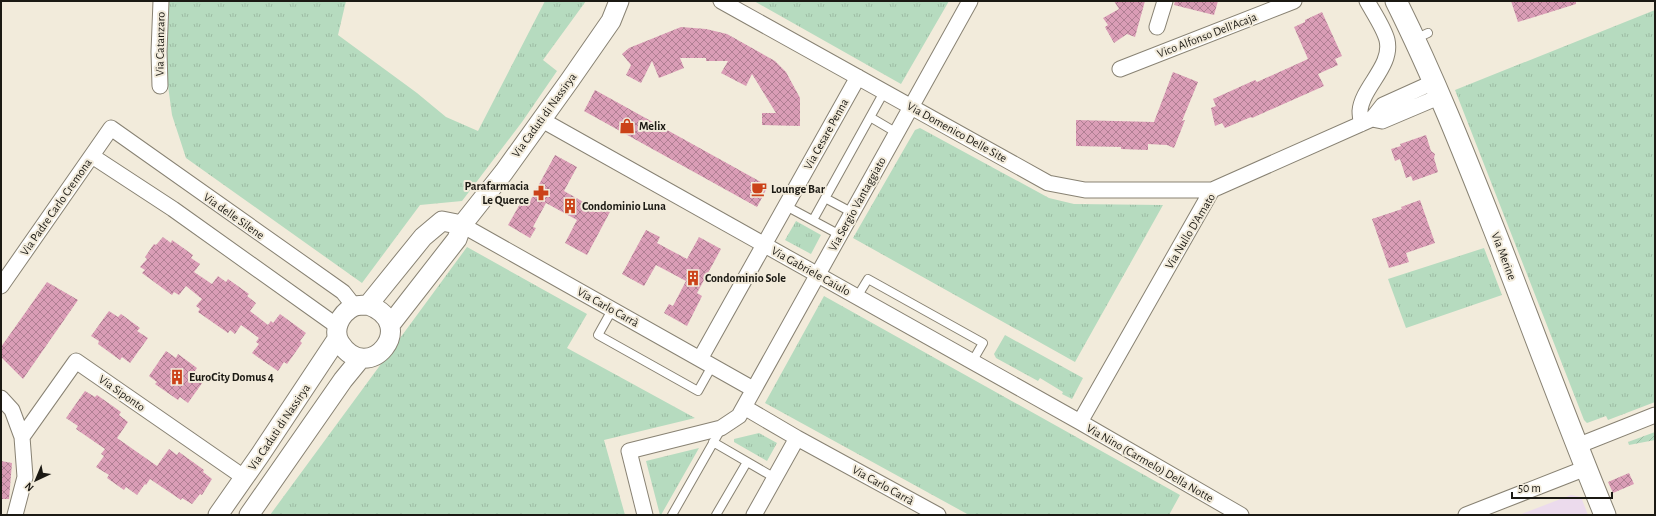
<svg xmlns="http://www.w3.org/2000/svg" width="1656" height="516" viewBox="0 0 1656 516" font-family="'Alegreya Sans',sans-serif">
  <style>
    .commercial { fill: #ecdbed }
    .grass { fill: url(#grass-tufts) }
    .garden { fill: url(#garden-furrows) }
    .building { fill: url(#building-cross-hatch) }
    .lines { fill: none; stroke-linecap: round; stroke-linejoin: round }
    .service-casing { stroke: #888273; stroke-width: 10 }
    .minor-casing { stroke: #888273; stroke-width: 17 }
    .tertiary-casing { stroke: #888273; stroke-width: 21 }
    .secondary-casing { stroke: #888273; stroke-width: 23 }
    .service { stroke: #fff; stroke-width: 8 }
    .minor { stroke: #fff; stroke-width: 15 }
    .tertiary { stroke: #fff; stroke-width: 19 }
    .secondary { stroke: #fff; stroke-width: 21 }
    .labels { text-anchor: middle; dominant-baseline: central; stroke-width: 4; stroke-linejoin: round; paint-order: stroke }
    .street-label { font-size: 12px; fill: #1b1913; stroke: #f2ebdb }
    .poi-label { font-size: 12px; font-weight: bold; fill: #1b1913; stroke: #f2ebdb; text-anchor: start }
  </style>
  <defs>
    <pattern id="grass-tufts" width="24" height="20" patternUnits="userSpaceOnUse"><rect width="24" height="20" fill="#b6dbbf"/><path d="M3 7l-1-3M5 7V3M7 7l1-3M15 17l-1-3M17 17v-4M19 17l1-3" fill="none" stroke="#9cbba3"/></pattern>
    <pattern id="garden-furrows" width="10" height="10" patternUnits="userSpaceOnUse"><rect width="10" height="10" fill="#b6dbbf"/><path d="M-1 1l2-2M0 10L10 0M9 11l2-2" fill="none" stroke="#9cbba3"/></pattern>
    <pattern id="building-cross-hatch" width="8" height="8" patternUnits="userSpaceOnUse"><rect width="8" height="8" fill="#da9db6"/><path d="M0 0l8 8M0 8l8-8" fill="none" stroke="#b07f93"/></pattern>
  </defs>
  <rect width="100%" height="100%" fill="#f2ebdb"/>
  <path class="commercial" d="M1571 495 1581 497 1588 515H1519Z"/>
  <path class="grass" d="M169 1H346L338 35 417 93 446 117 478 131 545 1H586L543 60 557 71 522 122 462 201 420 205 362 283 186 158 172 115 166 71Z
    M754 1H949L901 84Z
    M1655 10V402L1608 420 1606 416 1587 423 1584 420 1455 90Z
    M920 128 1049 198 1074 204 1163 205 1075 362 853 238 915 130Z
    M796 221 821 235 811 254 785 240Z
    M467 247 587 314 567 348 695 418 604 440 625 515H270Z
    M1484 248 1502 295 1406 328 1388 279Z
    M824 296 1180 495 1169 515H969L765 403Z
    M1005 335 1083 378 1072 399 1062 394 1063 392 1040 378 1038 381 996 358 994 354Z
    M759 433 777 443 767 461 734 442V439Z
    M699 448 661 515H660L646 461Z"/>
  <path class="garden" d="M1655 432V440L1629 445 1628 442Z"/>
  <path class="building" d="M1114 1H1145L1135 37 1127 34 1114 43 1105 27 1108 25 1103 18 1119 9Z
    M1175 1H1218L1214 15 1174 5Z
    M1511 1H1576V4L1518 22Z
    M1322 12 1342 56 1335 59 1338 65 1318 74 1324 86 1252 118 1251 117 1225 128 1222 123 1215 126 1211 108 1216 106 1213 99 1255 80 1257 82 1308 59 1294 27 1305 22V20Z
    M681 27 706 29 727 34 775 61 786 72 800 98V126L762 125V113H776L752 74 746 86 721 73 728 61H706V58H680L684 68 659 78 652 61 641 83 626 75 631 65 622 54 629 48Z
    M1173 72 1198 82 1182 121 1185 120 1174 148 1167 145 1148 144V150L1121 149V147L1076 146V120L1154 122Z
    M595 90 768 186 757 207 584 111Z
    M1426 135 1431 151 1435 154 1434 158 1438 172 1413 181 1411 176 1406 178 1400 159 1395 161 1391 149 1401 146 1400 144Z
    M555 155 577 167 564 191 594 208 597 203 611 210 587 255 565 243 577 220 546 203 533 227 536 228 530 238 508 225 524 197 530 201Z
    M1420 200 1435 243 1406 253 1409 262 1389 268 1372 219 1402 209 1401 207Z
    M646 230 660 237 657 243 687 259 699 237 721 249 697 293 702 296 687 326 664 313 669 304 673 306 686 281 656 265 644 286 622 274Z
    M163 237 171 243 172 240 193 255 191 258 200 264 194 272 212 284 218 276 226 282 228 279 249 294 247 296 256 303 250 311 268 325 271 321 273 323 280 314 306 333 300 341 302 343 287 364 284 362 278 371 252 353 259 344 256 342 259 338 241 325 235 334 230 330 228 333 198 312 200 309 196 306 202 299 186 286 179 295 174 292 172 295 142 273 145 270 140 267 147 259 145 257 154 244 156 245Z
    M47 282 78 300 23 379 1 357V347Z
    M109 311 118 317 121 314 140 328 137 331 148 338 130 363 122 357 120 360 98 344 99 341 91 336Z
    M166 351 176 358 178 354 197 368 195 371 205 379 188 403 180 397 178 400 155 384 157 382 149 376Z
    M85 391 95 397 97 395 121 412 119 415 128 422 117 438 157 466 169 449 177 455 179 452 204 470 203 472 212 479 202 495 200 494 192 504 182 498 181 500 150 479 146 485 145 484 137 495 126 487 124 490 107 478 109 475 96 467 104 456 101 454 105 449 76 429 78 426 66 418Z
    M1 461 12 463 9 499H1Z
    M1629 473 1634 484 1613 493 1608 482Z"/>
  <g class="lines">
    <defs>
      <path id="service" d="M1415 39 1428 33
        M870 117 897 133
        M825 198 853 213
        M786 206 840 235
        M813 220 884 92
        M857 297 868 279 983 343 972 362
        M612 310 598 335 698 391 712 366
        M713 442 775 478
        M672 515 721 429
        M716 515 747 462"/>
      <path id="minor" d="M721 1 1048 183 1085 190H1212
        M1157 27 1165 1
        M1120 69 1294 1
        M160 86 159 52 161 1
        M1372 119 1382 121 1441 96
        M542 120 1080 422 1241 515
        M1361 124C1361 120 1360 115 1360 111 1362 87 1393 66 1387 40 1384 28 1373 12 1367 1
        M92 156 173 209 337 326
        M462 225 753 389
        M1 286 111 128 343 292 354 306
        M700 359 858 77
        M1 398 12 410 22 437 25 477 15 515
        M744 407 797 438 938 515
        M1080 422 1212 190 1372 119 1383 105 1434 82
        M22 437 76 361 245 478
        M1577 446 1655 415
        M645 515 629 451 721 428 739 416 970 1
        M754 515 797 438
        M1466 515 1586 468"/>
      <path id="tertiary" d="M368 305C420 324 369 387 340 343 332 330 340 314 353 307 357 305 363 305 368 305L423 237 442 221 462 225
        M390 325 457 239 462 225 504 172 570 80 611 21 619 1
        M218 515 260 455 337 339
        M249 515 343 380 361 358"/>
      <path id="secondary" d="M1396 1C1435 79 1467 161 1499 242 1534 333 1568 425 1605 515"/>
    </defs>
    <use href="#service" class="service-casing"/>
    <use href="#minor" class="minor-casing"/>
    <use href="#tertiary" class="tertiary-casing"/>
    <use href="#secondary" class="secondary-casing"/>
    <use href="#service" class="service"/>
    <use href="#minor" class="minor"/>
    <use href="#tertiary" class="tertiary"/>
    <use href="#secondary" class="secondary"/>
  </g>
  <defs>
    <symbol id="shop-bare" viewBox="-9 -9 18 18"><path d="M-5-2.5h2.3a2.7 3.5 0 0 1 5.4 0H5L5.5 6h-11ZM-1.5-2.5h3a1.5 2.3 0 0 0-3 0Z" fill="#cb4219" stroke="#f2ebdb" stroke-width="2.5" paint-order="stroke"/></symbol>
    <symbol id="cafe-bare" viewBox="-9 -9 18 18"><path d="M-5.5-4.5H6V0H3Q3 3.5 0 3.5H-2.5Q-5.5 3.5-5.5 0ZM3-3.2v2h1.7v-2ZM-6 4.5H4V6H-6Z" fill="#cb4219" stroke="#f2ebdb" stroke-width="2.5" paint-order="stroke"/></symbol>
    <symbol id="pharmacy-bare" viewBox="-9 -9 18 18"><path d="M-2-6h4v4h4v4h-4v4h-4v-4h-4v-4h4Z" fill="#cb4219" stroke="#f2ebdb" stroke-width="2.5" paint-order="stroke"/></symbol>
    <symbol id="building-bare" viewBox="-9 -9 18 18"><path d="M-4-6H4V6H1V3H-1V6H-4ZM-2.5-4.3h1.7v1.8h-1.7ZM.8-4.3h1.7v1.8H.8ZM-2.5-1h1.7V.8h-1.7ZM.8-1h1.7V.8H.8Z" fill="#cb4219" stroke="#f2ebdb" stroke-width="2.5" paint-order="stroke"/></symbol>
  </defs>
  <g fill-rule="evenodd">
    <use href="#shop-bare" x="616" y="115" width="22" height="22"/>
    <use href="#cafe-bare" x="748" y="178" width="22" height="22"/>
    <use href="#pharmacy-bare" x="530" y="182" width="22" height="22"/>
    <use href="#building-bare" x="559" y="195" width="22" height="22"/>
    <use href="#building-bare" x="682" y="267" width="22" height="22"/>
    <use href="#building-bare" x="166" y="366" width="22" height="22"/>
  </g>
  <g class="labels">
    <g class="street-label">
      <text transform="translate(1207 35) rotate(-21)">Vico Alfonso Dell'Acaja</text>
      <text transform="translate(160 44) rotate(-89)">Via Catanzaro</text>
      <text transform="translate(544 115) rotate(-54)">Via Caduti di Nassirya</text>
      <text transform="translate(957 132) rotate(29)">Via Domenico Delle Site</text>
      <text transform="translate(826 134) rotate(-61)">Via Cesare Penna</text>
      <text transform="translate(857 204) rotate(-61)">Via Sergio Vantaggiato</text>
      <text transform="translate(56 207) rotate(-55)">Via Padre Carlo Cremona</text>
      <text transform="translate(234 216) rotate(35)">Via delle Silene</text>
      <text transform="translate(1190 231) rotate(-59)">Via Nullo D'Amato</text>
      <text transform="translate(1504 256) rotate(69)">Via Merine</text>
      <text transform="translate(811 271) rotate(29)">Via Gabriele Caiulo</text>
      <text transform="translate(608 307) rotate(29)">Via Carlo Carrà</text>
      <text transform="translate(122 393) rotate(35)">Via Siponto</text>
      <text transform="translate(279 427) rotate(-56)">Via Caduti di Nassirya</text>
      <text transform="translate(1150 463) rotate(30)">Via Nino (Carmelo) Della Notte</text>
      <text transform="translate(883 485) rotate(29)">Via Carlo Carrà</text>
    </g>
    <g class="poi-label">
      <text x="639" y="126">Melix</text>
      <text x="529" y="186" text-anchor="end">Parafarmacia<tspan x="529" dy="14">Le Querce</tspan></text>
      <text x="771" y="189">Lounge Bar</text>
      <text x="582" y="206">Condominio Luna</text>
      <text x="705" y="278">Condominio Sole</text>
      <text x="189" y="377">EuroCity Domus 4</text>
    </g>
  </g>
  <rect width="1656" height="516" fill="none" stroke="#1b1913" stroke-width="4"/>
  <g transform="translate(36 480) rotate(224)" stroke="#f2ebdb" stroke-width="3" paint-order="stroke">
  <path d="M0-3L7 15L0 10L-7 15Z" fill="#1b1913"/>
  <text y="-6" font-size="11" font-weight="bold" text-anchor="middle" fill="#1b1913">N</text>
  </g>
  <path d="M1512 492v6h100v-6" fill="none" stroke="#1b1913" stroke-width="2"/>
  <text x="1518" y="492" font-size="12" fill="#1b1913" stroke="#f2ebdb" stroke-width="3" paint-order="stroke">50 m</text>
</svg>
